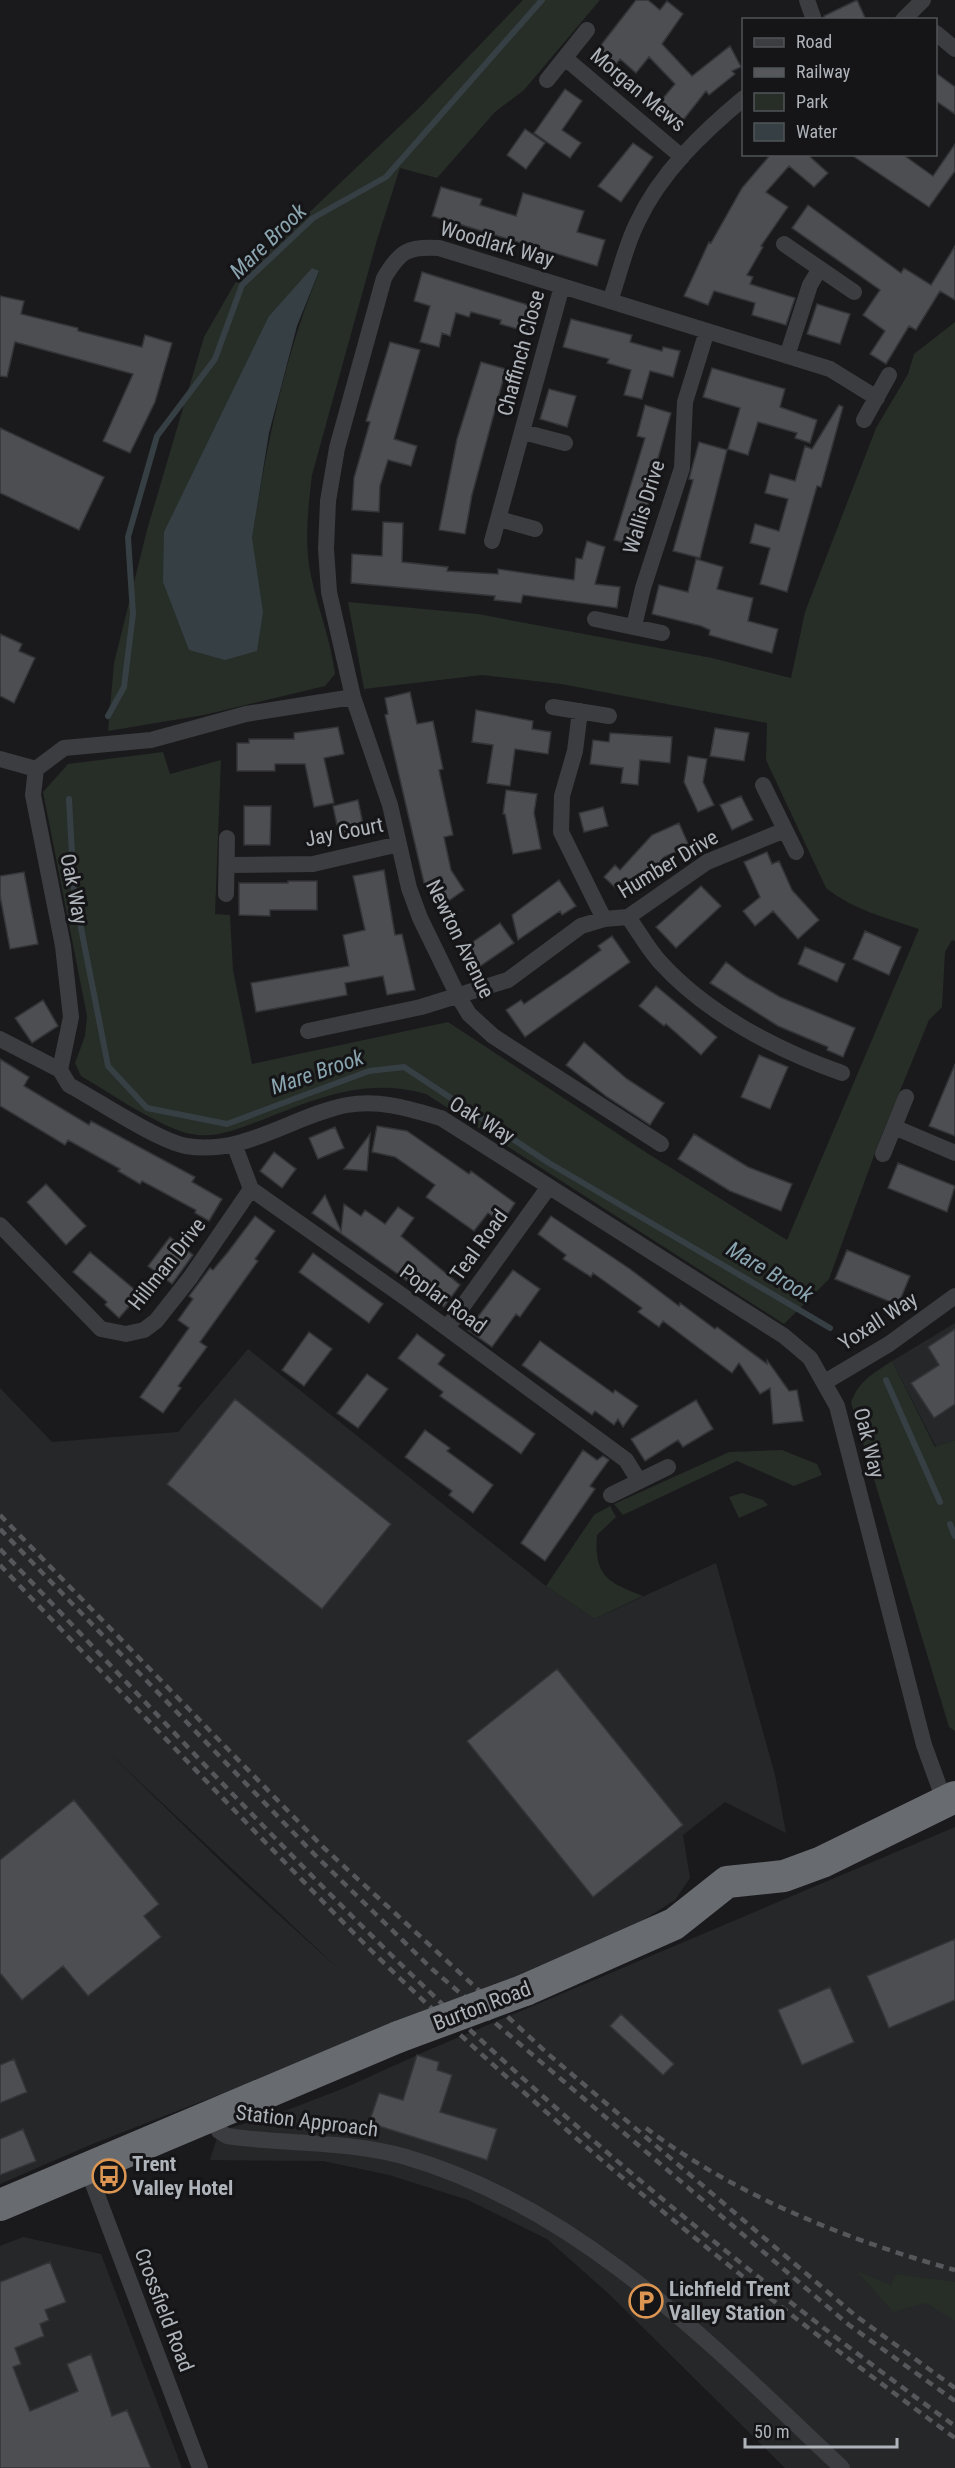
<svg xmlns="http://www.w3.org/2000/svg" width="955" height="2468" viewBox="0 0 955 2468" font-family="'Roboto Condensed',sans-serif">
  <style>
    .built { fill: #262729; fill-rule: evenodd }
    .green { fill: #272d27; fill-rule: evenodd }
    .water { fill: #363f44 }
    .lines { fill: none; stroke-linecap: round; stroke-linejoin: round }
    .stream { stroke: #363f44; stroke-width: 6 }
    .building { fill: #4c4e51; stroke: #343538; stroke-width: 1.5 }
    .street { stroke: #3c3d40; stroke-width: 16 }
    .highway { stroke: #686c71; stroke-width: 32 }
    .rail { stroke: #55575b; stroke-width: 4.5; stroke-dasharray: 8 6; stroke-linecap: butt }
    .highway-bridge { stroke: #686c71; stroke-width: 32 }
    .labels { text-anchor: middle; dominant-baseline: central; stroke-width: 6; stroke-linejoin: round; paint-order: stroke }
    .street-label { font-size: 21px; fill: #aeb4ba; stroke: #151517 }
    .poi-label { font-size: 21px; font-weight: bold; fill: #aeb4ba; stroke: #151517; text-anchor: start }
    .water-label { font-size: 22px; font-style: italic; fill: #8aa5b0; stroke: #151517 }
  </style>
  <rect width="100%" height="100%" fill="#1a1a1c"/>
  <path class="built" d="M955 1323V1440L936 1447 892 1361Z
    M248 1349 546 1586 594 1619 716 1563 775 1775 786 1833 725 1802 683 1835 690 1878 675 1900 626 1931 398 2025 90 2145 0 2184V1388L52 1442 178 1432ZM108 1752 342 1972 237 1877Z
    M955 1827V2468H785L609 2294 547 2239 468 2200 389 2175 323 2161 210 2160 219 2131 277 2114 347 2087 424 2052Z
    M23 2237 101 2254 182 2468H0V2246Z"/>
  <path class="green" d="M523 0H600L524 90 495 112 437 178 400 168 377 240 312 475C308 509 304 543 311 576 318 609 331 640 335 674L325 686 204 715 108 731 114 663 147 530 204 337 235 283 419 108ZM313 269 319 272C283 360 267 445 252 538L269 316Z
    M955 322V941L952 940 945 952 942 1007 929 1020 879 1142 829 1279 784 1324 426 1094C366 1077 318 1098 262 1120 239 1128 216 1139 191 1134 159 1127 110 1093 81 1076L75 1063 85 1036 87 1016 43 792 68 764 163 752 170 774 221 760 215 914 230 915 233 970 252 1064 448 1022 647 1153 787 1240 919 929C886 918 854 910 826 888L766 760 767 723 561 684 482 675 364 689 348 602 478 614 712 658 791 678 805 612 876 428 908 374 914 354Z
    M892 1361 935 1447 955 1440V1731L949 1727 851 1403C858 1381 874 1373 892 1361Z
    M782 1450 817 1464 822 1475 794 1486 737 1461 623 1515 614 1504 729 1452Z
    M742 1493 763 1500 768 1505 739 1518 729 1497Z
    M610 1506 616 1517 597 1535C594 1577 608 1582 643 1596L594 1619 546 1586 594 1515Z
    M857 2271 891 2285 896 2274 955 2282V2321L926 2303 893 2312Z"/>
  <path class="water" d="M312 268 319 271 297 326 269 433 252 538 263 612 257 651 225 660 189 650 163 582 164 532 269 316Z"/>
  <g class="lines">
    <path class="stream" d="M108 716 124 687 133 614 128 537 157 436 215 359 242 285 313 218 386 177 542 0
      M69 799 74 892 108 1066 147 1108 227 1124 369 1071 404 1067 549 1163 830 1328
      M886 1380 940 1502
      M950 1524 955 1536"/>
  </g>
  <path class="building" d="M636 0H648L660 10 667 1 683 14 662 44 692 76 730 46 741 67 732 71 735 74 709 95 706 91 677 128 654 109 675 84 649 57 636 73 620 59 612 69 594 54Z
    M857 0 866 20H824V16Z
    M936 73 955 87V114L936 101Z
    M565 89 582 101 562 130 581 143 570 158 534 133Z
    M525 129 545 143 526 169 507 155Z
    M633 143 653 157 621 202 598 186Z
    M955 144V171L929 207 850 154H902L933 176Z
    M771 154H807L828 173 814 187 789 166 766 192 788 207 761 246 763 247 747 275 753 277 750 284 795 298 786 325 752 315 755 303 714 291 708 305 684 296 709 242 711 243 742 188Z
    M441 187 482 199 480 205 516 216 523 193 584 211 577 232 605 240 597 266 432 216Z
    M808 205 901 273 904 268 931 285 955 246V300L940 291 916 330 909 326 886 364 870 354 885 331 863 315 880 290 792 228Z
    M422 272 538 308 531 333 500 324 501 320 471 312 469 317 456 313 450 336 442 333 439 347 420 342 430 306 414 301Z
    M0 296 24 301 21 314 78 328V331L142 347 145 335 172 343 155 402 130 453 103 441 133 374 15 342 7 377 0 376Z
    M817 304 850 314 840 344 807 334Z
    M571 319 632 335 630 342 662 351 663 347 680 351 673 377 650 371 642 399 624 395 631 370 607 363 609 359 563 347Z
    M390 342 420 350 394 439 417 446 411 466 388 460 380 486 379 512 352 510 354 478 370 422 366 421Z
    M481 362 506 369 472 495 465 534 439 530 457 439Z
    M712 368 785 389 780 407 817 420 810 443 795 438 797 433 758 422 748 455 728 449 740 408 703 397Z
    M549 389 576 396 567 427 540 419Z
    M645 405 671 413 656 465 663 467 655 497 651 495 636 547 614 540 645 438 637 436Z
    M839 405 843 407 821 487 817 486 787 592 760 584 770 548 750 543 755 524 779 531 788 499 765 493 770 474 795 481 805 446 812 449Z
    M0 428 104 477 79 530 0 493Z
    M699 442 727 450 700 558 673 551 693 480 689 479Z
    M383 522 403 523 402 562 448 567 447 571 498 574V569L574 580 576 558 582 559 587 541 605 547 595 584 620 587 617 608 523 595 521 603 494 600 495 596 351 583 352 554 382 556Z
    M696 559 723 567 717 589 753 598 748 621 778 629 772 653 709 635 710 630 701 626 652 614 659 585 688 592Z
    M0 634 22 644 19 651 35 658 14 703 0 696Z
    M410 692 417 724 433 721 443 769 439 770 453 835 444 837 451 870 464 890 440 907 424 883 385 715 388 714 385 698Z
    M476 710 533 721 532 729 551 732 548 754 515 749 510 786 487 783 493 745 472 742Z
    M338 727 344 754 324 758 334 803 314 807 305 764H275V771H237V743H249V739H294V733Z
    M715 728 749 733 744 761 710 756Z
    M610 733 672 737 670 763 640 760 638 785 621 783 623 768 590 764 593 740 609 742Z
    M688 756 707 759 703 782 714 805 698 812 684 782Z
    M506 790 537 794 534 813 541 849 513 854 505 814H503Z
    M741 796 753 820 732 830 720 805Z
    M358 800 364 829 339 835 333 806Z
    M244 806H271L270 845H244Z
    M603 807 608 826 584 832 579 813Z
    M679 823 689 846 664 857 648 876 644 872 623 895 604 877 615 865 620 870 652 835Z
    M767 852 772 864 779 861 792 890 819 920 798 939 773 911 755 926 743 911 760 897 744 862Z
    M384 870 395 935 402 934 415 990 387 995 383 976 345 983 347 995 256 1012 251 983 349 966 343 935 365 930 353 876Z
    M24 872 38 944 10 949 0 896V876Z
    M559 880 576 906 562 915 560 911 518 940 512 915Z
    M288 881H317V910H270V916L239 915V883H288Z
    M701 886 721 906 676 948 656 927Z
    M500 923 514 943 473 971 460 951Z
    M865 931 901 947 889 975 853 959Z
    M612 936 630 962 525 1037 506 1010 521 1000 524 1004 568 974 601 950 598 946Z
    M805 947 845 964 837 982 798 964Z
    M726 962 746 977 780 997 855 1028 843 1057 827 1050 828 1047 778 1026 710 983Z
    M656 986 717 1037 701 1055 666 1024 664 1026 639 1006Z
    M43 1000 58 1026 32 1043 15 1018Z
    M584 1042 627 1079 664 1103 650 1125 607 1097 566 1065Z
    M759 1055 788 1067 770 1109 741 1097Z
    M0 1059 29 1077 24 1086 89 1125 91 1121 195 1177 192 1182 222 1199 209 1221 195 1213 196 1210 142 1181 140 1184 118 1171 120 1169 68 1140 65 1145 0 1106Z
    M955 1064V1136L929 1126Z
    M377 1126 407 1131 469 1174 471 1171 515 1203 502 1223 488 1213 474 1231 426 1197 435 1185 395 1157 372 1152Z
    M335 1127 344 1148 318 1159 309 1138Z
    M370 1134 367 1171 344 1169Z
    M694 1134 748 1167 792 1184 781 1211 730 1191 678 1159Z
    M274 1152 296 1169 282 1188 260 1171Z
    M898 1163 955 1186 947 1212 888 1188Z
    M46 1184 86 1226 66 1245 27 1202Z
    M325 1195 341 1231 344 1204 361 1216 365 1210 385 1224 398 1207 414 1218 401 1236 460 1285 444 1307 312 1213Z
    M255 1216 275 1231 255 1259 258 1261 200 1342 207 1347 178 1386 181 1388 163 1413 140 1397 189 1328 178 1320 193 1299 189 1296 210 1268 213 1270 228 1252Z
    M551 1216 630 1269 679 1306 680 1303 715 1329 717 1327 767 1364V1360L789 1391 797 1390 803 1421 773 1424 770 1388 760 1394 739 1363 732 1373 663 1321 659 1327 638 1312 642 1308 593 1273 591 1277 563 1259 566 1255 538 1234Z
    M170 1237 193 1255 172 1284 148 1266Z
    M847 1250 910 1276 898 1305 835 1279Z
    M90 1252 140 1294 119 1318 105 1305 107 1302 73 1272Z
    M313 1253 383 1304 369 1323 299 1272Z
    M513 1270 540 1289 520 1317 516 1314 492 1347 468 1330Z
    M955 1329V1404L934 1418 911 1383 939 1365 928 1347Z
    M309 1332 332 1349 304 1386 282 1370Z
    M417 1334 445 1355 438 1364 535 1434 521 1454 440 1396 443 1392 398 1358Z
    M540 1341 613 1393 615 1390 638 1406 623 1427 618 1419 614 1425 595 1411 592 1415 522 1365Z
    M367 1374 388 1389 358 1428 337 1413Z
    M235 1399 391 1524 322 1609 167 1484Z
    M696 1400 713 1429 683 1447 678 1440 645 1461 631 1439Z
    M425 1430 450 1448 447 1451 493 1485 473 1513 449 1495 452 1491 405 1457Z
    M583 1450 597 1460 603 1456 609 1460 590 1486 595 1489 545 1561 521 1543Z
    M557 1669 683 1825 593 1897 467 1741Z
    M74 1800 159 1904 144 1916 161 1937 88 1996 63 1966 22 2000 0 1973V1860Z
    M955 1939V2000L889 2028 867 1976Z
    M830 1987 854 2042 802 2065 778 2010Z
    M621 2014 674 2064 663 2075 610 2026Z
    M417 2055 439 2062 437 2070 452 2075 440 2112 497 2129 487 2160 369 2123 379 2093 403 2100Z
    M14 2059 27 2092 0 2103V2065Z
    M23 2129 36 2161 0 2175V2139Z
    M50 2262 66 2302 45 2310 49 2320 40 2324 44 2336 15 2348 21 2364 13 2367 30 2411 78 2391 67 2364 91 2354 112 2416 127 2410 151 2468H0V2282Z"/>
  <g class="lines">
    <path class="street" d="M807 0 814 20
      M903 20 923 0
      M936 33 955 49
      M565 58 682 157
      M547 80 587 30
      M784 244 854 292
      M610 301C619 276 625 247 637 223 660 173 703 132 744 98
      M787 356 810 285 819 270
      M864 420 889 375
      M523 432 565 443
      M499 519 535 529
      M492 541 562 286
      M595 619 662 633
      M634 626 643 588 682 468 685 402 707 331
      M353 697 246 714 151 740 64 748 36 769 33 795 63 946 71 1017 60 1070 69 1085C97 1100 158 1141 186 1146 244 1156 294 1115 347 1105 380 1099 410 1109 441 1118L784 1336 810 1358 837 1406 924 1745 944 1800
      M553 707 609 716
      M580 711 575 751 562 796 561 832 604 919
      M0 759 36 769
      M763 785 796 852
      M227 865 313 864 399 844
      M226 894 227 838
      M628 917C639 932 648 949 660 962 707 1014 777 1050 842 1073
      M308 1031 421 1007 508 980 581 926 604 919 628 917 707 862 785 830
      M0 1039 60 1070
      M894 1127 955 1153
      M234 1144 251 1189 410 1301 626 1460 639 1481
      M661 1144 493 1036 469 1014 458 996 420 918 409 888 390 805 353 697 329 592 326 549 328 501 337 448 384 278C400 251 408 246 439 248L830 369 877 398
      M883 1154 906 1097
      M0 1225 101 1329 126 1334 144 1330 156 1321 190 1278 251 1189
      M447 1328 548 1188
      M825 1382 889 1344 955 1296
      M611 1495 668 1467
      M212 2116 219 2131 227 2136C288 2145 345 2140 406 2157 581 2208 713 2346 842 2468
      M87 2168 200 2468"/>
    <path class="highway" d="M525 1990 674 1924 727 1882 784 1876 822 1862 955 1797
      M0 2205 398 2037"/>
    <path class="rail" d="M0 1515 323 1847 547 2053 856 2316 955 2388
      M0 1529 315 1855 432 1969 849 2325 955 2401
      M0 1549C137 1692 271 1839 413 1976 582 2139 765 2288 955 2426
      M0 1565C88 1658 177 1751 266 1843 313 1891 359 1940 408 1986 580 2149 764 2299 955 2438
      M646 2128C736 2196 847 2240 955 2270"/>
    <path class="highway-bridge" d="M398 2037 525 1990"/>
  </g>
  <defs>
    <symbol id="bus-ring" viewBox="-11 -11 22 22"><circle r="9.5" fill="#151517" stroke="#dc9652" stroke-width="1.5"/><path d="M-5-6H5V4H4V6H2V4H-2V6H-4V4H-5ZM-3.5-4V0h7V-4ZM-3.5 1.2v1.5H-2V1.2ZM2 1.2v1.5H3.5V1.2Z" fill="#dc9652"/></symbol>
    <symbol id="parking-ring" viewBox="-11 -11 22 22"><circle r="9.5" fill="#151517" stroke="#dc9652" stroke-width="1.5"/><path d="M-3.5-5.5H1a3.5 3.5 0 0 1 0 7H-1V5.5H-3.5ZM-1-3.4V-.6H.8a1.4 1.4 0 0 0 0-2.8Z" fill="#dc9652"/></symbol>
  </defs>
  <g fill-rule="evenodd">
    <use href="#bus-ring" x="90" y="2157" width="38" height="38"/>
    <use href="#parking-ring" x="627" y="2282" width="38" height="38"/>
  </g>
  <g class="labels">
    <g class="street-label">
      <text transform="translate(638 90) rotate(40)">Morgan Mews</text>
      <text transform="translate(497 244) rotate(16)">Woodlark Way</text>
      <text transform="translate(521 353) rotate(-75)">Chaffinch Close</text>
      <text transform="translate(644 507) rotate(-73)">Wallis Drive</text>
      <text transform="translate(344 832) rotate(-11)">Jay Court</text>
      <text transform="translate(668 864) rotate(-31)">Humber Drive</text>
      <text transform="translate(74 889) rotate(79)">Oak Way</text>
      <text transform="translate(460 939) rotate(64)">Newton Avenue</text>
      <text transform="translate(482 1120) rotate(31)">Oak Way</text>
      <text transform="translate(479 1245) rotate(-54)">Teal Road</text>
      <text transform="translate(167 1264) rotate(-52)">Hillman Drive</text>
      <text transform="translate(443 1299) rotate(36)">Poplar Road</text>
      <text transform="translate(878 1321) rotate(-33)">Yoxall Way</text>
      <text transform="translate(869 1443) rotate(76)">Oak Way</text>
      <text transform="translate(482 2006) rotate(-21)">Burton Road</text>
      <text transform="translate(307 2121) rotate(7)">Station Approach</text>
      <text transform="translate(164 2310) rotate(69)">Crossfield Road</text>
    </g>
    <g class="poi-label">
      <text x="132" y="2164">Trent<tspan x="132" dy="24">Valley Hotel</tspan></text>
      <text x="669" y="2289">Lichfield Trent<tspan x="669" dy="24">Valley Station</tspan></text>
    </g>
    <g class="water-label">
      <text transform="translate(268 241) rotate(-44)">Mare Brook</text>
      <text transform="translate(317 1072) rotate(-19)">Mare Brook</text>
      <text transform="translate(770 1272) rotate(31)">Mare Brook</text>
    </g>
  </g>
  <rect x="742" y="18" width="195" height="138" fill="#151517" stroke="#525558" stroke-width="1.5"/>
  <rect x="754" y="38" width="30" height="9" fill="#3c3d40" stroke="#525558" stroke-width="1.5"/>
  <text x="796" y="48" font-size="18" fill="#aeb4ba">Road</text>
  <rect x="754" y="68" width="30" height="9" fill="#55575b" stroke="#525558" stroke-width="1.5"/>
  <text x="796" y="78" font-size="18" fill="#aeb4ba">Railway</text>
  <rect x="754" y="93" width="30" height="18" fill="#272d27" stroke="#525558" stroke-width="1.5"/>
  <text x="796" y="108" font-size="18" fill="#aeb4ba">Park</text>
  <rect x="754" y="123" width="30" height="18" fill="#363f44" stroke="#525558" stroke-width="1.5"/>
  <text x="796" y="138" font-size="18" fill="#aeb4ba">Water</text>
  <path d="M745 2438v9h152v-9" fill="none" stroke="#aeb4ba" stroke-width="3"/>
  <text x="754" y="2438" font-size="18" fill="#aeb4ba" stroke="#151517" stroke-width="4.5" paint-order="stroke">50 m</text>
</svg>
